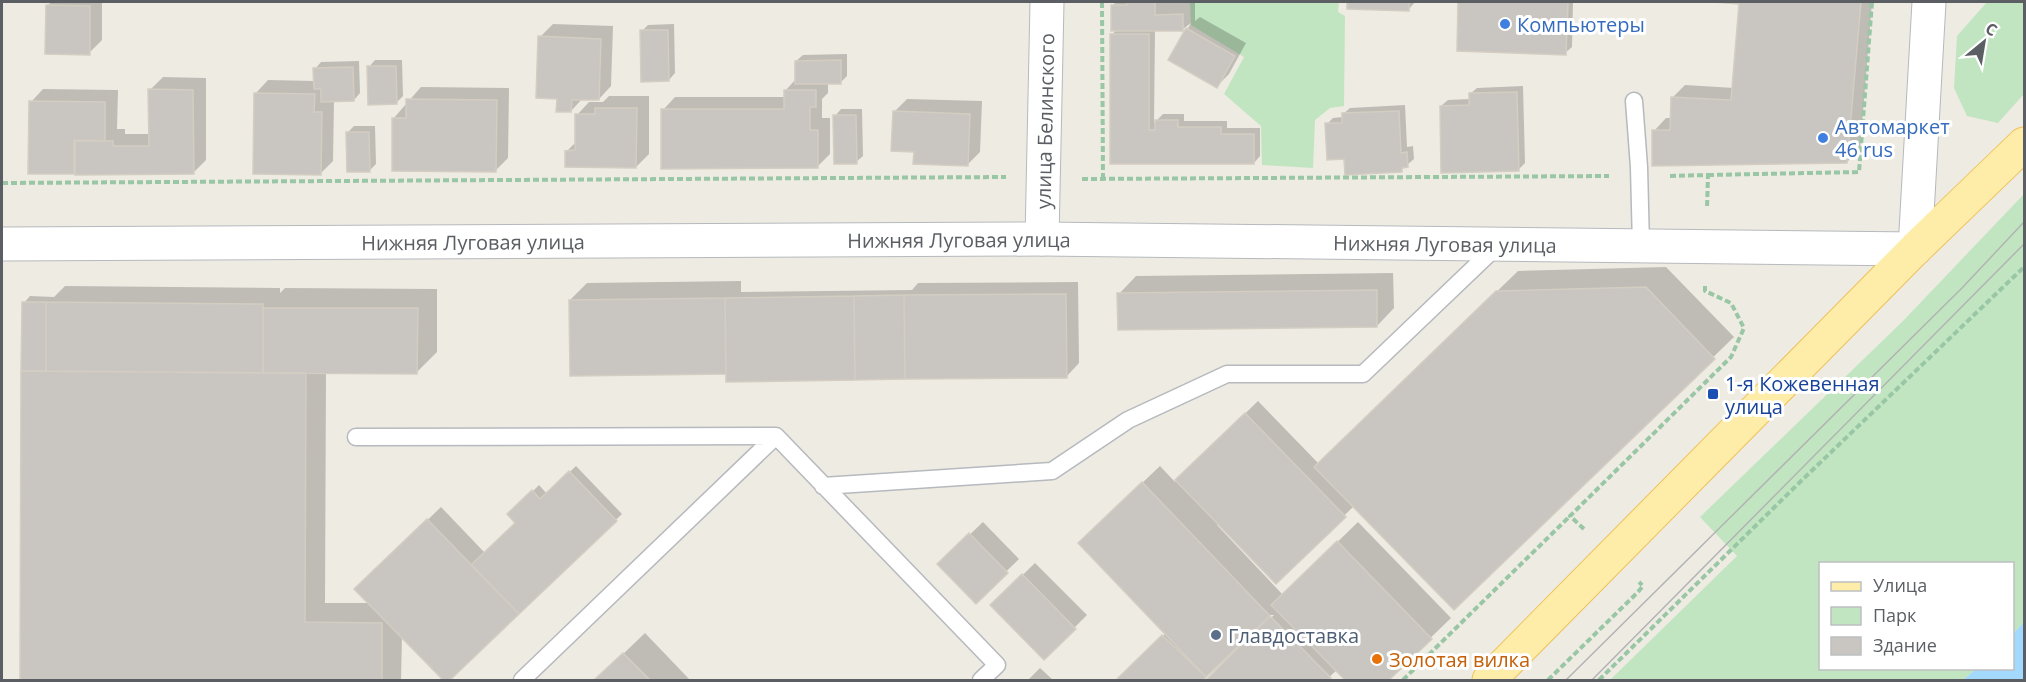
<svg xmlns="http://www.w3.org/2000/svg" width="2026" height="682" viewBox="0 0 2026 682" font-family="'Open Sans',sans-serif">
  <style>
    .green { fill: #c1e5c0 }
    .water { fill: #a4d9fe }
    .shadow { fill: #0003; fill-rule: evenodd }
    .building { fill: #c9c6c1; stroke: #d3cdc2; stroke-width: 1.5 }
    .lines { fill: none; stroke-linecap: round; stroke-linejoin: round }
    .lane-casing { stroke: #b6b9bd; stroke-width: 19 }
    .street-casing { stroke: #b6b9bd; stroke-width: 35 }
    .secondary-casing { stroke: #b5b8bd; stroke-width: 35 }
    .primary-casing { stroke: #efc15b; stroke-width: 35 }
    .path { stroke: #99c6a4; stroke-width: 4; stroke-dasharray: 6 3; stroke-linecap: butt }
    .lane { stroke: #fff; stroke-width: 16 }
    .street { stroke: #fff; stroke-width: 33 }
    .secondary { stroke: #fff; stroke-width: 33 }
    .primary { stroke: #feeda8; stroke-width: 33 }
    .tram { stroke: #b2b3b4; stroke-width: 1.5 }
    .shop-dot { fill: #3f7fe0; stroke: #fff; stroke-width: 2 }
    .transit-dot { fill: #1a4fb4; stroke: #fff; stroke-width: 2 }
    .service-dot { fill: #5c6f8a; stroke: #fff; stroke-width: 2 }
    .food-dot { fill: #e8710a; stroke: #fff; stroke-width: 2 }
    .labels { text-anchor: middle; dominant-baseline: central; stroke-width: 6; stroke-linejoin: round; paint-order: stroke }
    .shop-label { font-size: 20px; fill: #366cbe; stroke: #fff; text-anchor: start }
    .street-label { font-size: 20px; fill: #5b5f64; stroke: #fff }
    .transit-label { font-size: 20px; fill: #164399; stroke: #fff; text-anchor: start }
    .service-label { font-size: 20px; fill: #4e5e75; stroke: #fff; text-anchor: start }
    .food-label { font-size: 20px; fill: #c56008; stroke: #fff; text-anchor: start }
  </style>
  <rect width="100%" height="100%" fill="#eeebe3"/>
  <path class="green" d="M1190 2H1339L1338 12 1345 16 1344 106 1330 108 1315 120 1313 168 1262 165 1261 126 1224 94 1244 57 1191 25Z
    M1987 2H2024V94L1998 123 1967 116 1954 88 1957 36Z
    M2024 194V622L2013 634 2012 564H1820V668L1976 669 1963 680H1610L1737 556 1700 517 1903 321Z"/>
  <path class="water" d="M2024 622V680H1963L1976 669 2012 668 2013 634Z"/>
  <path class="shadow" d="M51 2H102V40L89 53 47 6Z
    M1116 2H1195V21L1200 17 1246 43 1229 74 1217 86 1170 59 1191 23 1183 29H1155L1154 123 1163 114H1184V121H1227V128H1260V156L1254 163 1111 162V35L1117 30 1112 6Z
    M1348 2H1415L1408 10 1348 8Z
    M1460 2H1573L1572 47 1565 53 1458 50Z
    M1729 2H1872L1860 149 1847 162 1654 131 1666 118H1672V98L1685 85 1734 88 1740 3Z
    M553 24 613 26 611 86 599 99 583 98 571 111 558 97 540 37Z
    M674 24 675 73 669 80 642 31 648 25Z
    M847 54V76L841 82H828V93L822 99V118H830V154L818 166 663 110 675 97H785V91L796 79V61L803 55Z
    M375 60H402L403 96 397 102 369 67Z
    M359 61 360 93 354 100H334L333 161 320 174 256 93 268 80 315 81V69L321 62Z
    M163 77 206 78V160L194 172H29L31 102 43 89 118 90 117 129H125V134H150V90ZM73 138 87 142 86 143H73Z
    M1523 86 1525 163 1518 170 1441 106 1448 100 1470 99V94L1477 88Z
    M421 87 509 88 508 158 496 170 393 119Z
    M609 96H649V154L636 167 567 151 576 142 577 115 589 102H603Z
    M907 99 982 101 980 152 967 165 894 112Z
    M1405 105 1407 147 1413 146 1414 159 1401 170 1345 157 1327 124 1333 118 1343 117V114L1350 108Z
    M841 109H862L863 156 856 162 835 116Z
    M354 126H375L376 164 369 171 348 132Z
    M1666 267 1734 337 1454 608 1354 506 1276 582 1219 523 1217 525 1283 595 1358 522 1451 618 1387 680H1347L1337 670 1326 680H1208L1274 615H1270L1201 680H1119L1166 633 1097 526 1160 466 1175 482 1258 401 1319 464 1518 271Z
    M1393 273 1394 308 1377 326 1119 294 1136 276Z
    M741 281V292L912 290 918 283 1078 282 1079 363 1067 376 727 371 570 300 587 283Z
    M65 286 280 288V293L285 288 437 289V352L417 372H326L325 603H370L356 589 441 507 485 553 517 523 516 508 539 485 547 494 576 466 622 514 448 680H445L402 636 401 680H22L24 303 30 296 54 297Z
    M983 522 1019 559 976 601 939 564Z
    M1035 563 1087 615 1044 658 992 605Z
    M645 633 690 680H596Z
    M1040 668 1053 680H1028Z"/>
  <path class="building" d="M1127 2H1155V15L1183 14V31H1111V5H1127Z
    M1347 2H1409V11L1347 9Z
    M1458 2H1568L1566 55 1457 51Z
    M1714 2H1861L1847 163 1652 166V130H1670L1671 97 1731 100 1739 4Z
    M46 5 90 6V55L45 54Z
    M1186 28 1235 56 1217 88 1168 60Z
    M640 30H668L669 81 641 82Z
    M1110 34H1149V130H1155V120H1178V127H1221V134H1254V164H1110Z
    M538 36 601 39 599 100H572L571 112H556L557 99 536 98Z
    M841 60V84H795V61Z
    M367 66H396L397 104 368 105Z
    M353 67 354 101 321 102V89H314L313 68Z
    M148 89 193 90 194 174 75 175V141H113V146H149Z
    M784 90H816V107H810V130H818V168L661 169V109H784Z
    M1517 92 1519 171 1441 173 1440 106 1469 105V93Z
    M254 93 315 94 314 112H322L321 175 253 174Z
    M406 99 497 100 496 172 392 171V118H406Z
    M29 101 105 102V141L74 140V174H28Z
    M595 108H637L636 168 565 167V151L575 150V114H595Z
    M893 111 970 114 968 166 913 164 914 152 891 151Z
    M1399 111 1401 153 1407 152 1408 167 1402 168V172L1345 175 1344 159 1327 160 1325 123H1342V113Z
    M833 115H856L857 164H834Z
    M346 132H369L370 172H347Z
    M1646 287 1715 359 1454 610 1314 467 1496 291Z
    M1377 290V327L1118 330 1117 293Z
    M1066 294 1067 378 905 379 904 295Z
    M904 295 905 379 855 380 854 296Z
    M854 296 855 380 726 382 725 298Z
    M725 298 726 374 570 376 569 300Z
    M22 302H46V371H21Z
    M46 302 263 304V373L46 371Z
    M263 308H418L417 374 263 373Z
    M21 371 306 373 305 622 382 623V680H20Z
    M1245 413 1346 517 1276 584 1175 480Z
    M569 471 617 521 519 614 471 565 515 523 507 514 532 490 540 499Z
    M1142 482 1270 616 1206 677 1078 543Z
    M427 519 519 614 450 680H443L354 589Z
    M969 533 1008 573 976 604 937 564Z
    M1337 541 1432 639 1389 680H1345L1271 605Z
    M1022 574 1076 629 1044 660 990 605Z
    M1270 616 1331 678 1328 680H1206Z
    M1162 635 1206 677 1203 680H1116Z
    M623 653 650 680H594Z"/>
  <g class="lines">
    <defs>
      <path id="lane" d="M1634 101 1639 167 1641 246
        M356 437 776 436
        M823 486 1052 471 1128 420 1227 374H1363L1498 245
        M522 680 776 436 997 665 981 680"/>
      <g id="street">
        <path id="s1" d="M1042 239 1047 2"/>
        <path id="s2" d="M2 244 1042 239 1915 249"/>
      </g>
      <path id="secondary" d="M1915 249 1929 2"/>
      <path id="primary" d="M1489 680 1915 249 2024 144"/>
    </defs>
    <use href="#lane" class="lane-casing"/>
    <use href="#street" class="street-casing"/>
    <use href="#secondary" class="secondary-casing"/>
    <use href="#primary" class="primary-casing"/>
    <path class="path" d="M1102 2 1103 180
      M1708 175 1859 172 1872 2
      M1670 176 1708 175 1707 208
      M1082 179 1609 176
      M2 183 1006 177
      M1584 529 1570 516 1731 357 1744 328 1731 303 1705 291V284
      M1403 680 1570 516
      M1548 680 1637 593 1643 586 1639 582
      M1599 680 1800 482 2024 267"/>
    <use href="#lane" class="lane"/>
    <use href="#street" class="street"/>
    <use href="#secondary" class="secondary"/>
    <use href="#primary" class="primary"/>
    <path class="tram" d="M1566 680 1962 288 2024 222
      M1592 680 2024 244"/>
  </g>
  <g class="shop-dot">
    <circle cx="1505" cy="24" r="6"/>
    <circle cx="1823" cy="138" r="6"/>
  </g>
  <rect class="transit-dot" x="1707" y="388" width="12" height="12" rx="3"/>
  <circle class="service-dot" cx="1216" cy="635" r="6"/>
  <circle class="food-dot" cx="1377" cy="659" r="6"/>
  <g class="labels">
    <g class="shop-label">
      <text x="1517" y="24">Компьютеры</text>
      <text x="1835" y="126">Автомаркет<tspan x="1835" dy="23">46 rus</tspan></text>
    </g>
    <g class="street-label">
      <text stroke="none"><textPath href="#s1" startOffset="118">улица Белинского</textPath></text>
      <text stroke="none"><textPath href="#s2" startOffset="957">Нижняя Луговая улица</textPath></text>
      <text stroke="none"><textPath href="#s2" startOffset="471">Нижняя Луговая улица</textPath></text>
      <text stroke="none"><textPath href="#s2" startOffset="1443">Нижняя Луговая улица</textPath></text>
    </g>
    <g class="transit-label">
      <text x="1725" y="383">1-я Кожевенная<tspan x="1725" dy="23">улица</tspan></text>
    </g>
    <g class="service-label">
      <text x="1228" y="635">Главдоставка</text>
    </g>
    <g class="food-label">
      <text x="1389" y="659">Золотая вилка</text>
    </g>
  </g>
  <rect width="2026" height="682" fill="none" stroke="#5b5f64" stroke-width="6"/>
  <rect x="1819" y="562" width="195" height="108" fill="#ffffff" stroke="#bdbfc1" stroke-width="1.5"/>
  <rect x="1831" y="582" width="30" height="9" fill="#feeda8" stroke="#bdbfc1" stroke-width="1.5"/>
  <text x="1873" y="592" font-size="18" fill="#5b5f64">Улица</text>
  <rect x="1831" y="607" width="30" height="18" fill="#c1e5c0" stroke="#bdbfc1" stroke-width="1.5"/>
  <text x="1873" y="622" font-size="18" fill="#5b5f64">Парк</text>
  <rect x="1831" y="637" width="30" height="18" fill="#c9c6c1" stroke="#bdbfc1" stroke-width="1.5"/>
  <text x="1873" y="652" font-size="18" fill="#5b5f64">Здание</text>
  <g transform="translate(1984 42) rotate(30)" stroke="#ffffff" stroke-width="4.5" paint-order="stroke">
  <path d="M0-4.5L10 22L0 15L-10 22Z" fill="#5b5f64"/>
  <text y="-9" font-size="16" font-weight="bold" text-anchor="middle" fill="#5b5f64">С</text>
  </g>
</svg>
